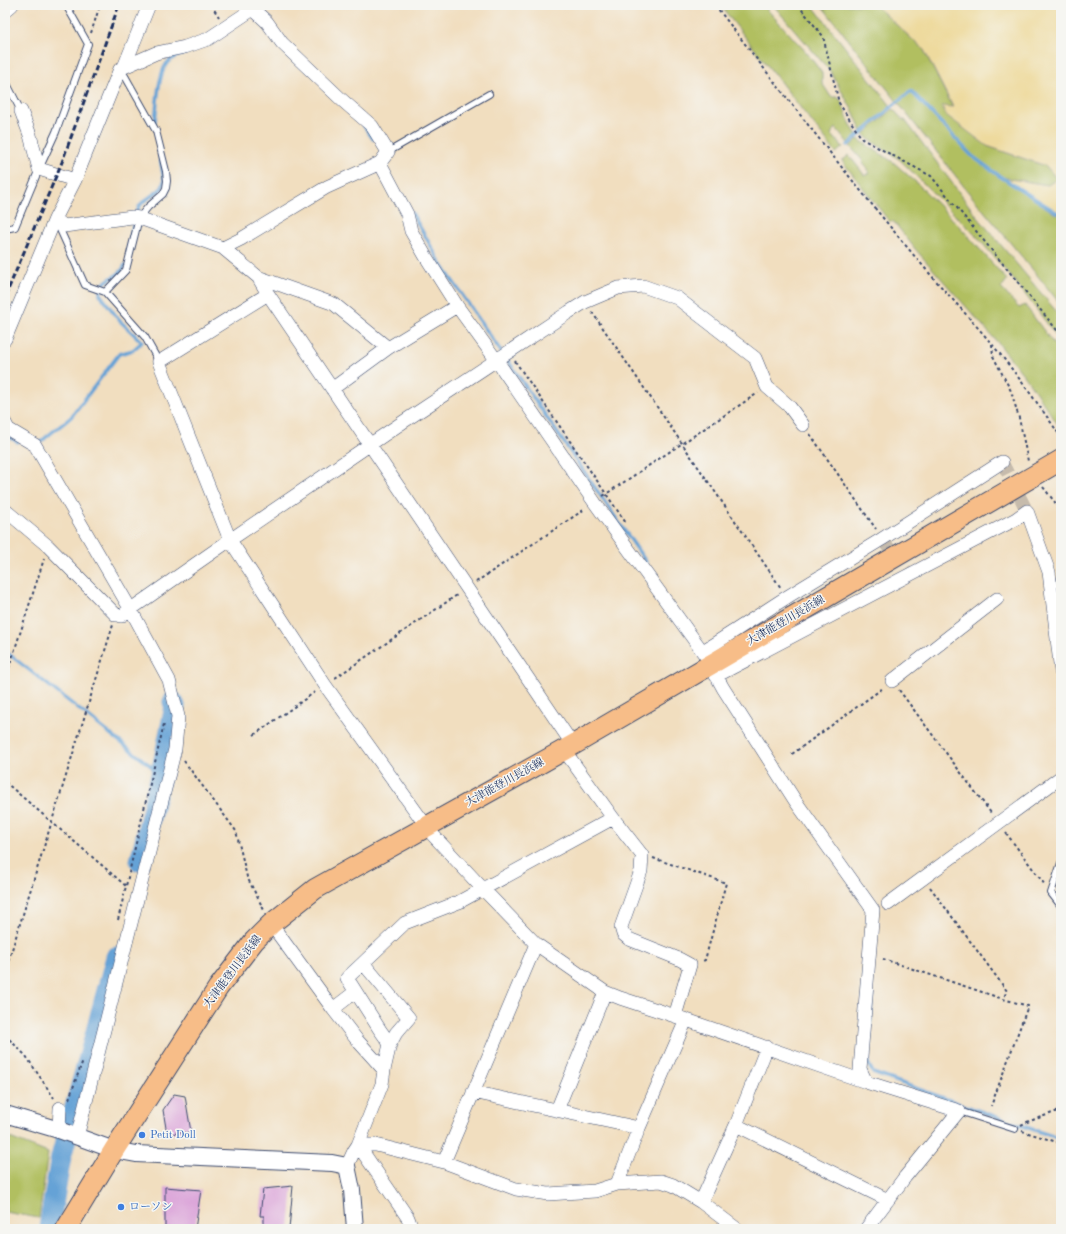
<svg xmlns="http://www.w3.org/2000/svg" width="1066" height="1234" viewBox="0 0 1066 1234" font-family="'Old Standard TT','Noto Serif JP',serif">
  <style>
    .green { fill: #b1bf61; stroke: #667760 }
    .sand { fill: #eeda9e; stroke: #84847e }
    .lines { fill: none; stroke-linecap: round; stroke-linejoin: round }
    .stream { stroke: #65a2d6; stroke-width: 3.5 }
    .river { stroke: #65a2d6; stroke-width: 21 }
    .building { fill: #daa1d8 }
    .minor-tunnel { stroke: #c6bbac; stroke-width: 13; stroke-dasharray: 13 6; stroke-linecap: butt }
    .service-casing { stroke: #3b496d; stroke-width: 8 }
    .minor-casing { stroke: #3b496d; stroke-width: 14 }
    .tertiary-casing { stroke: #3b496d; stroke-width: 18 }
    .primary-casing { stroke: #3b496d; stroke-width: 22 }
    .path { stroke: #3b496d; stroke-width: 2; stroke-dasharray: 3 3; stroke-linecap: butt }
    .service { stroke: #fff; stroke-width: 6 }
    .minor { stroke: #fff; stroke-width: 13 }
    .tertiary { stroke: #fff; stroke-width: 16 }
    .primary { stroke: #f7bd88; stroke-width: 20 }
    .rail { stroke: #1b2f5e; stroke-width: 3; stroke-dasharray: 6 3; stroke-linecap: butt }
    .shop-dot { fill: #3f7fe0; stroke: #f6f6f2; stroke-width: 1.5 }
    .labels { text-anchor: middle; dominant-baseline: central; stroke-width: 3; stroke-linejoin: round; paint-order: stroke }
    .street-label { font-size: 11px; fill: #1b2f5e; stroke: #f6f6f2 }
    .shop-label { font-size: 11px; fill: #366cbe; stroke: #f6f6f2; text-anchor: start }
  </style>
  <rect width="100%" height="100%" fill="#f6f6f2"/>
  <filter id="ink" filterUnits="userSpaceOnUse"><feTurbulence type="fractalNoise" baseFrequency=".025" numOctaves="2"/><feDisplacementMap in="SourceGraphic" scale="8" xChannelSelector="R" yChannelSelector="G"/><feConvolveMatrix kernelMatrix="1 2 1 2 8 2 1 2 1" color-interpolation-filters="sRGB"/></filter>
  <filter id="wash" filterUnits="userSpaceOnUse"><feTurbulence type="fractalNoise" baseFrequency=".012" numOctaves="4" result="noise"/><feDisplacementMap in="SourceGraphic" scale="16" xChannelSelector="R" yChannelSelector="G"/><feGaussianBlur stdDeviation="0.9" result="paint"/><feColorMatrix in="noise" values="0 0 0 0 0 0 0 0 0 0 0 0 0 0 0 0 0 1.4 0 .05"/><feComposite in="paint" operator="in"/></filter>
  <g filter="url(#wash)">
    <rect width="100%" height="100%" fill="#f1debf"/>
    <path class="green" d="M720 5H763L807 53 822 73V83L831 97H837L841 100 848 119 857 136 848 143 836 128 831 134 843 147 836 153Z
      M773 5H812L891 106 862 132 854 113 830 71Z
      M821 5H875L924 50 953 108 987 146 1046 166 1057 179 1048 185 1005 178 1054 213 1061 215V305L1037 275 969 193Z
      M893 109 903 120H905L976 215 1061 317V342L1018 285 978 238 900 160 867 138 864 134Z
      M858 139 893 162 917 183 961 228 1007 280 1001 288 1019 308 1025 305 1061 354V427L1059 426 1026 378 999 344 916 250 894 222 889 221 842 161 849 155 865 176 869 173 862 160 850 146Z
      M5 1136 48 1153 39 1218 5 1212Z"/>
    <path class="sand" d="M875 5H1061V215L1054 213 1004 178 1048 185 1057 179 1046 166 987 146 946 115 942 106 953 107 924 50Z"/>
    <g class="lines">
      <path class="stream" d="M153 124 155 121C157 106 158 70 169 61 173 57 180 55 185 53
        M364 126 373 139
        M848 145 895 104 911 91 972 156 1001 177 1056 212 1061 214
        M412 213 441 264 502 353
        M136 215 139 207 142 203 162 188 164 181 160 157
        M128 250 134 220
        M506 358 646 562
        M5 435 18 442
        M38 445C48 434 60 427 71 417L119 354 133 350 142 342 119 320 100 294C103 274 118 281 125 265
        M5 651 161 774
        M872 995 868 1063 873 1073 994 1116 1061 1139"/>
      <path class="river" d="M140 861 161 774 175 706 173 702
        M50 1222 61 1157 94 1039 116 957"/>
    </g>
    <g id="blocks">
      <path class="building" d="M174 1094 185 1096 191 1132 167 1134 163 1110Z
        M293 1186 289 1229H264V1216H260L263 1189Z
        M165 1187 201 1190 195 1229H165Z"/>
    </g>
  </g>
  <g filter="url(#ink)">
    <use href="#blocks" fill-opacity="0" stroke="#3b496d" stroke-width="1"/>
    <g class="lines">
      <path class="minor-tunnel" d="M1002 462 1027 511
        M882 539 909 575"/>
      <defs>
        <path id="service" d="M120 69 125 76 156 131 166 171 167 181 166 188 163 194 148 207 139 218 126 270 105 292 145 337 159 362
          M5 80 21 111
          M388 152 489 94
          M58 225 85 285 105 292
          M5 229 15 227 39 169 56 132 88 44 66 5
          M1061 863 1051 893 1061 906
          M959 1111 1015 1129"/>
        <path id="minor" d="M149 5 124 67 120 69 75 180 55 219 64 226 132 217 139 218 223 248 258 277 268 294 573 745
          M5 11 12 5
          M124 67 156 53 185 47 208 39 253 9 254 5
          M21 111 30 135 39 169 75 180
          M380 163 407 214 411 231 426 257 457 306 497 361 595 503 705 655C711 666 717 677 723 688L796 802 873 910 860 1069 866 1082
          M223 248 241 239 327 187 380 163 388 152 372 126 342 100 282 43 267 22 253 9
          M258 277 334 304 388 348
          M268 294 159 362 230 540 325 685 432 834 483 889 536 944 605 992 620 998 675 1016 866 1082 959 1111 905 1177 866 1229
          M5 339 55 219
          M332 389 388 348 457 306
          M5 423 8 429 35 445 131 610 169 680 178 716 175 749 77 1137
          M5 510 48 546 116 615
          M121 616 230 540 403 422 569 312 585 302 618 288 643 286 677 298 755 358 767 387 789 406 803 425
          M705 655 708 648 787 597 882 539 1002 462
          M716 676 1016 519 1027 511 1049 572 1061 672
          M892 681 997 599
          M564 750 613 818 642 855 641 871 621 927 623 934 629 939 679 959 690 965 675 1016
          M888 904 1061 777
          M271 924 333 1009 357 1040 384 1070 382 1084 358 1145 408 1218 412 1229
          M363 963 405 923 459 902 613 818
          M333 1009 355 992
          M384 1070 390 1044 380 1030 347 978 363 963 409 1018 396 1033 390 1044
          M473 1092 639 1128
          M557 1110 605 992
          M736 1125 888 1200
          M59 1130 60 1108
          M444 1162 536 944
          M347 1166 354 1151 358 1145H376L444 1162 516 1189 548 1194 595 1191 617 1184 661 1181 673 1185 701 1202 737 1229
          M617 1184 639 1128 686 1020
          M701 1202 736 1125 767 1047"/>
        <path id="tertiary" d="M5 1114 59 1130 114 1150 136 1154 332 1163 347 1166 352 1190 355 1229"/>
        <path id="primary" d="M66 1229 114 1150 218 988 254 941 271 924 315 889 573 745 1061 460"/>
      </defs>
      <use href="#service" class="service-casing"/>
      <use href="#minor" class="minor-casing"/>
      <use href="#tertiary" class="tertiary-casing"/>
      <use href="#primary" class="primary-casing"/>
      <path class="path" d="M211 5 219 17
        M715 5C778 87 841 168 907 247 934 280 963 310 991 343 1016 373 1039 405 1061 437
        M798 5 823 36 839 103 862 139 931 176 1061 335
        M91 33 100 5
        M5 119 11 116
        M592 312 781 588
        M992 344 993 356 1011 391 1019 418 1028 461
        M515 361 626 523
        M810 434 876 529
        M1043 487 1061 510
        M603 496 758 393
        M476 582 585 509
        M335 678 457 595
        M5 680 44 559
        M899 690 991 813
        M254 735 315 692
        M792 754 883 688
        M184 761 236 831 247 877 264 910
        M5 782 126 886
        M1006 833 1045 885
        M653 858 726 883 705 960 701 962
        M930 887 1007 991 1003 999 1028 1006 991 1106
        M118 920 164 724
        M883 959 1003 999
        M5 972 113 625
        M5 1035 26 1056 54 1098
        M69 1099 83 1060
        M1021 1125 1027 1122 1061 1110
        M1022 1131 1060 1143 1061 1149"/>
      <use href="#service" class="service"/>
      <use href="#minor" class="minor"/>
      <use href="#tertiary" class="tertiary"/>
      <use href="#primary" class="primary"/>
      <path class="rail" d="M5 297 62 162 119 5"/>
    </g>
  </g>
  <g class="shop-dot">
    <circle cx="142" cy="1135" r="4"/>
    <circle cx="121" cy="1207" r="4"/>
  </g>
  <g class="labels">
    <g class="street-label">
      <text transform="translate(786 621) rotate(-30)">大津能登川長浜線</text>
      <text transform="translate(505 783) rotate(-29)">大津能登川長浜線</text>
      <text transform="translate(233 972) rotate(-53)">大津能登川長浜線</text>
    </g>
    <g class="shop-label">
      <text x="150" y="1135">Petit Doll</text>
      <text x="129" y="1207">ローソン</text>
    </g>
  </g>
  <rect width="1066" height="1234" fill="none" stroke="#f6f6f2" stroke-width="20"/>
</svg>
